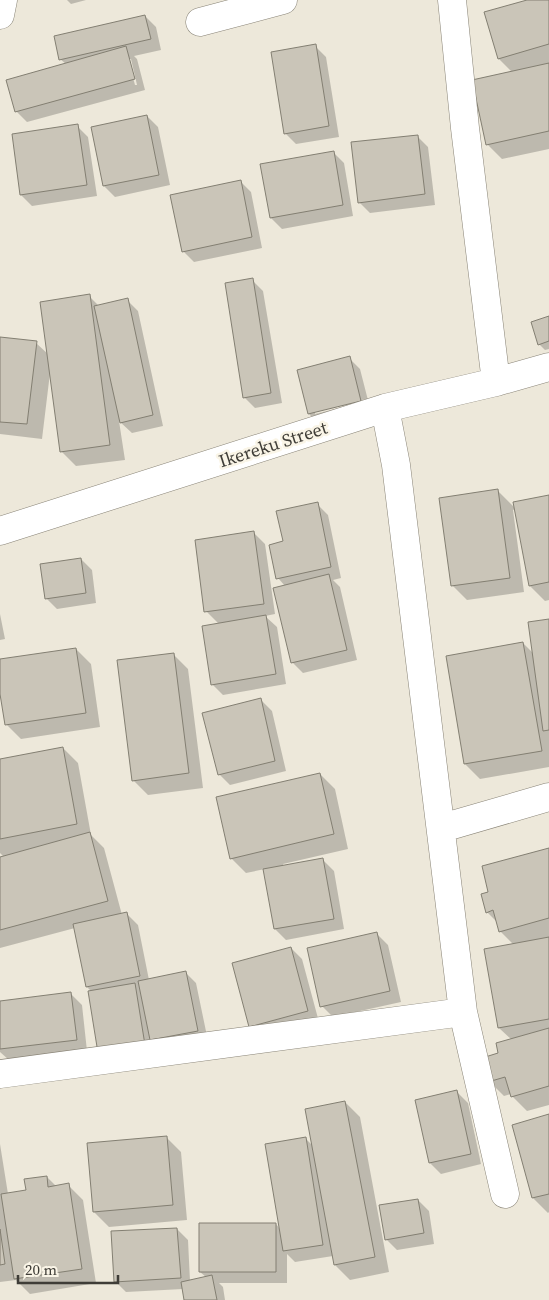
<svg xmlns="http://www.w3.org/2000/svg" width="549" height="1300" viewBox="0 0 549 1300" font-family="'Source Serif 4',serif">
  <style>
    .shadow { fill: #0003; fill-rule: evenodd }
    .building { fill: #cac5b8; stroke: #837f72 }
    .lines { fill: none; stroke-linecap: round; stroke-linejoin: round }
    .minor-casing { stroke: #888376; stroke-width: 29 }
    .minor { stroke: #fff; stroke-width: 28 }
    .labels { text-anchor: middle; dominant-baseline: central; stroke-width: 5; stroke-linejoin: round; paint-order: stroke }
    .street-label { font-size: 18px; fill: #3f3d37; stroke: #faf5e7 }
  </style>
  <rect width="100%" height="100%" fill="#ede8da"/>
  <path class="shadow" d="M67 0H86L71 4Z
    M531 0H549V149L502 159 487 144 513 73 499 59Z
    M145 16 156 27 161 50 134 56 137 59 145 90 27 122 16 111 66 64 60 59ZM128 59H131L137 85H135Z
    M315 46 326 57 339 137 296 144 285 133Z
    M147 116 158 127 170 185 115 197 104 186Z
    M77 126 88 137 97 196 32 206 21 195 13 135Z
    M417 136 428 147 435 205 370 213 359 202Z
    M333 152 344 163 353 216 282 229 271 218Z
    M240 181 251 192 262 248 194 262 183 251Z
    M252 280 263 291 282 403 255 408 244 397Z
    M89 296 99 306 127 300 138 311 163 426 132 433 119 421 125 460 76 466 61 451 50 373 42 439 0 434V339L36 343 48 354Z
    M549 317V349L545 350 539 344 532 323Z
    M349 358 360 369 371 412 320 425 309 414ZM366 399 367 401 315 414V411Z
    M498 491 515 508 549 497V600L545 601 530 586 515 509 513 510 524 592 467 600 452 585Z
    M317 504 328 515 341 578 333 580 340 587 357 660 303 673 292 662 285 586 278 578 284 542Z
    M254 533 265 544 275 614 265 616 277 627 286 684 223 695 212 684 219 624 206 611Z
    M81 559 92 570 96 603 57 609 46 598Z
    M0 614 5 639 0 640Z
    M549 620V767L480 779 465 764 523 643 534 654Z
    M76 649 91 664 100 727 21 739 6 724 0 685V661Z
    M173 654 188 669 203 788 148 795 133 780Z
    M261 700 272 711 286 771 230 785 219 774Z
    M63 748 78 763 91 835 104 848 122 915 127 914 138 925 149 980 185 972 196 983 208 1041 155 1056 87 987 75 928 0 948V858L4 857 0 853V760Z
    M320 774 335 789 348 849 283 864 284 867 323 860 334 871 344 929 286 940 275 929 265 869 246 873 231 858Z
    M549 850V1105L527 1111 512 1096 511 1094 504 1096 489 1081 499 1054 512 1040 499 1028 514 945 500 931 498 923 487 912 490 892Z
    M377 934 388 945 401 1002 333 1017 322 1006Z
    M291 948 302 959 319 1022 261 1037 250 1026Z
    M71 994 82 1005 87 1051 9 1060 0 1052V1002Z
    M457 1092 468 1103 481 1164 441 1174 430 1163Z
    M345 1102 360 1117 389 1272 350 1280 335 1265 333 1256 295 1262 287 1254V1283H219L223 1287 225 1300H186L183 1289 126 1292 115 1281 177 1229 188 1240 190 1281 206 1277 200 1272 276 1224 280 1229 305 1138 313 1146Z
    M549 1116V1212L548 1213 533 1198Z
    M166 1137 181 1152 187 1220 109 1227 94 1212Z
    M0 1144 8 1194 27 1191 47 1177 57 1187 68 1185 83 1200 96 1283 30 1294 16 1280 0 1282Z
    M418 1200 429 1211 434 1244 397 1250 386 1239Z"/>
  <path class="building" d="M527 0H549V44L498 59 484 12Z
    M145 15 151 39 59 60 54 36Z
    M316 44 329 126 284 134 271 52Z
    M126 46 135 79 15 112 6 80Z
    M549 63V131L486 145 472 80Z
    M147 115 159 175 103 186 91 127Z
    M78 124 87 185 20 195 12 134Z
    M418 135 425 194 358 203 351 142Z
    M334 151 343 205 270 218 260 164Z
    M241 180 252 237 182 252 170 195Z
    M253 278 271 393 243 398 225 283Z
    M90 294 110 445 60 452 40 302Z
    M128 298 153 415 120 423 94 306Z
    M549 316V341L538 345 531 322Z
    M0 337 37 341 27 424 0 422Z
    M350 356 361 401 308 414 297 370Z
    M498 489 510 578 451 586 439 498Z
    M549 495V582L529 586 513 502Z
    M318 502 331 567 276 579 269 545 283 541 276 511Z
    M254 531 264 604 204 612 195 540Z
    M81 558 86 593 45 599 40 564Z
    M329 574 347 650 291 663 273 588Z
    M266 615 276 674 211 685 202 626Z
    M549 619V730L543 731 528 622Z
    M523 642 542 751 464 764 446 656Z
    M76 648 86 713 5 725 0 694V659Z
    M174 653 189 773 132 781 117 660Z
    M261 698 275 761 218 775 202 713Z
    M63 747 77 824 0 839V759Z
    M320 773 334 834 230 859 216 797Z
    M90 832 108 901 0 930V857Z
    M549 848V918L499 932 493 910 486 913 481 894 488 892 482 866Z
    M323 858 334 919 274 929 263 869Z
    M127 912 140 976 86 987 73 924Z
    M377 932 390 991 320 1007 307 948Z
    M549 937V1019L498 1028 484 949Z
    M291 947 308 1011 249 1027 232 963Z
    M186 971 198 1031 150 1040 138 981Z
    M135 983 145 1045 98 1053 88 991Z
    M71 992 77 1040 0 1049V1001Z
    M549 1028V1086L511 1097 505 1077 488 1082 482 1058 498 1053 496 1043Z
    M457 1090 471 1154 429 1163 415 1100Z
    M345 1101 375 1257 334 1265 305 1109Z
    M549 1114V1194L532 1198 512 1125Z
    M167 1136 173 1205 93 1212 87 1143Z
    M306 1137 323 1245 283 1251 265 1144Z
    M47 1176 48 1187 69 1183 82 1269 14 1279 1 1194 26 1190 24 1179Z
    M418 1199 424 1233 385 1240 379 1205Z
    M199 1223H276V1272H199Z
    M177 1228 181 1278 114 1282 111 1231Z
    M0 1229 5 1264 0 1265Z
    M212 1275 217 1300H184L181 1282Z"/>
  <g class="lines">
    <defs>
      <path id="minor" d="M452 0 465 128 496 382
        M0 15 3 0
        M200 22 283 0
        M385 408 396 465 463 1012 505 1194
        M0 531 385 408 496 382 549 367
        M442 828 549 797
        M0 1074 463 1012"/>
    </defs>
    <use href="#minor" class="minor-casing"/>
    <use href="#minor" class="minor"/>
  </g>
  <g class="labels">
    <g class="street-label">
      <text transform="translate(273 444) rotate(-18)">Ikereku Street</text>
    </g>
  </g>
  <path d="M18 1275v8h100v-8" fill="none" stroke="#3f3d37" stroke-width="2.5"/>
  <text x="25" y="1275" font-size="15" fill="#3f3d37" stroke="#faf5e7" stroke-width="4" paint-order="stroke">20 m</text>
</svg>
